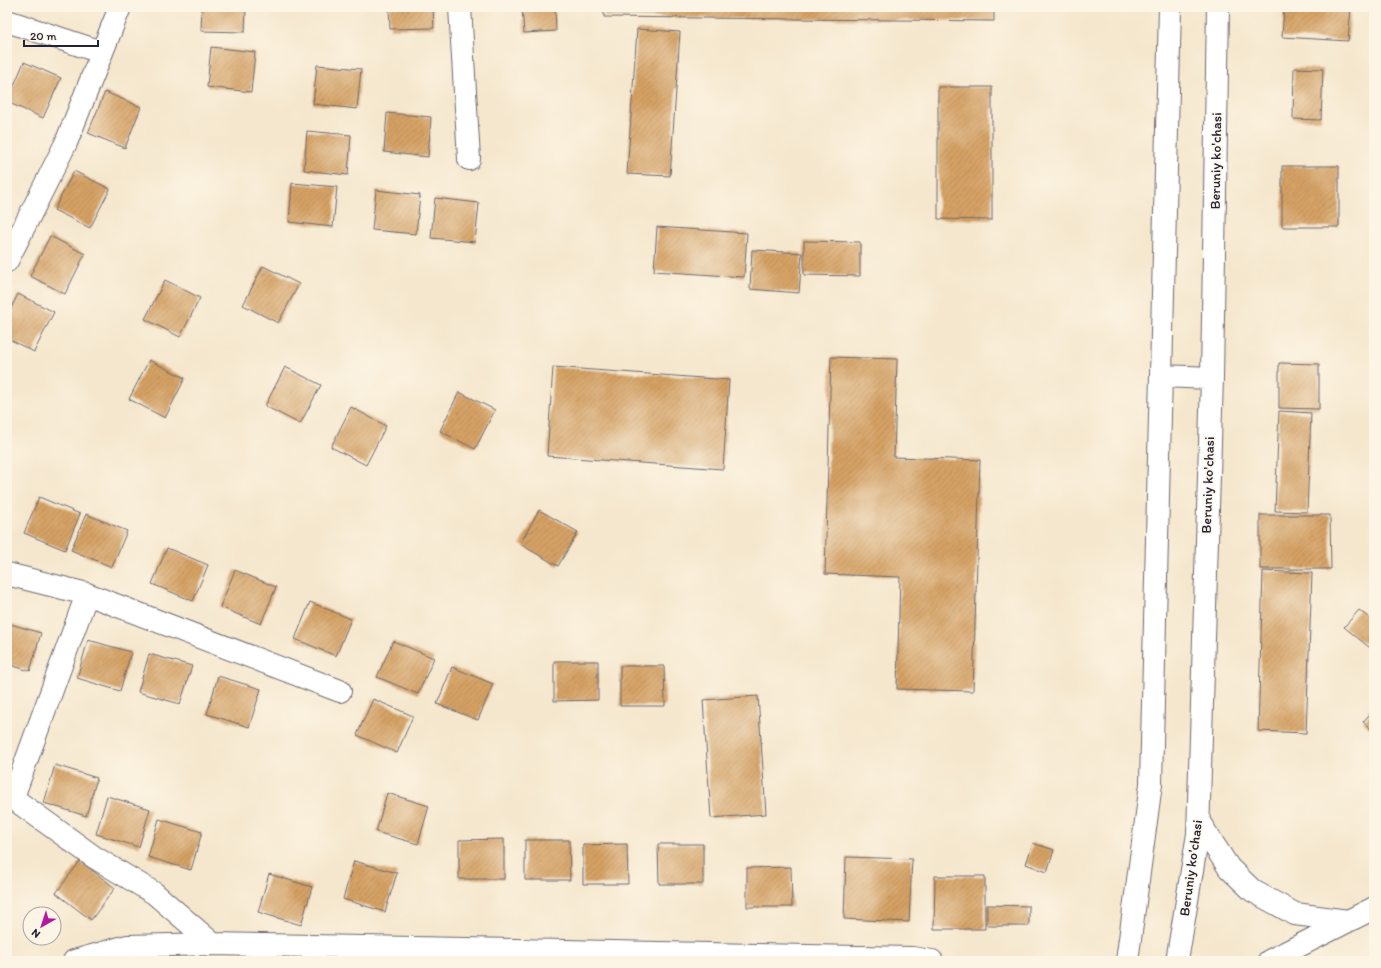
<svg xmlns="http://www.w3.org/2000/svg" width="1381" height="968" viewBox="0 0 1381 968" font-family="Itim,sans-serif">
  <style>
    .building { fill: url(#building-hatch) }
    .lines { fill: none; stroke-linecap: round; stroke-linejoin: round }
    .street-casing { stroke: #6c676e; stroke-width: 24 }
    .secondary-casing { stroke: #6c676e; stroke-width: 24 }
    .street { stroke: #fff; stroke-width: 22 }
    .secondary { stroke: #fff; stroke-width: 22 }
    .labels { text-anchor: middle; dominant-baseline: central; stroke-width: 3; stroke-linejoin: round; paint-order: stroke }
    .street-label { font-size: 14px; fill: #22223b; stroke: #fcf5e5 }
  </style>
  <defs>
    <pattern id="building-hatch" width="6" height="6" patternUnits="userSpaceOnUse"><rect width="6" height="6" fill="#d6a265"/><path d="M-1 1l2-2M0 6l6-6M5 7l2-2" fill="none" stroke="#ad8454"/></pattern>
  </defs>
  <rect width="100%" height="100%" fill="#fcf5e5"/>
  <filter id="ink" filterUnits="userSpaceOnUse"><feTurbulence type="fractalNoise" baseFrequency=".025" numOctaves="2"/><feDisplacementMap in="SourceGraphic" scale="8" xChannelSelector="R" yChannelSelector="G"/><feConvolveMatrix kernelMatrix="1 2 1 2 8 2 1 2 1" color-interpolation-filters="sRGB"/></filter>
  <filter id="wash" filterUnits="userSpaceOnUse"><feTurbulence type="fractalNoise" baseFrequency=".012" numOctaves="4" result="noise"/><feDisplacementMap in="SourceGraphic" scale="16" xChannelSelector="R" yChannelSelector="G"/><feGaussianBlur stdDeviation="0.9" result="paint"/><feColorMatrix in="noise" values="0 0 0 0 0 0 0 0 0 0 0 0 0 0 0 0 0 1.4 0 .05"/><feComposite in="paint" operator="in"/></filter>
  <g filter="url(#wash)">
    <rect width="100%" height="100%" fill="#f5e7cd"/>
    <g id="blocks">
      <path class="building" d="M202 7H246L245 32 201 31Z
        M389 7H433L434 28 390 29Z
        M522 7H555L556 31 524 33Z
        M604 7H994V21L604 17Z
        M1284 7H1351L1348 41 1282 37Z
        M637 29 680 32 670 176 627 174Z
        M211 47 255 52 251 92 207 87Z
        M24 62 61 78 43 118 7 102Z
        M317 65 361 69 357 109 313 104Z
        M1294 68 1323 69 1321 120 1293 119Z
        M938 87H992V220L938 219Z
        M105 92 141 107 125 148 88 133Z
        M387 113 431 117 428 157 384 152Z
        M307 131 351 135 348 175 304 170Z
        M1282 166H1339V227H1282Z
        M74 171 110 189 90 228 54 210Z
        M292 183 337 187 333 227 289 222Z
        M376 190 420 195 416 234 372 230Z
        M435 198 479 203 475 242 431 238Z
        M657 227 747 233 744 277 654 271Z
        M50 236 85 254 65 294 30 276Z
        M804 241 860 242V276L804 275Z
        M752 250 802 253 799 293 750 289Z
        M263 266 299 284 278 323 243 305Z
        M165 280 200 298 180 337 145 319Z
        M18 294 54 312 34 352 7 338V316Z
        M831 357 897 359 894 457 980 460 973 691 897 689 900 577 825 574Z
        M149 360 185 378 165 418 129 399Z
        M1279 363 1319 364V409L1279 408Z
        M285 367 321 385 300 424 265 406Z
        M553 367 729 380 723 469 547 456Z
        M459 392 495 410 475 449 440 431Z
        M351 407 386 426 366 465 331 447Z
        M1279 411 1311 413 1307 512 1275 511Z
        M39 497 80 514 65 550 24 533Z
        M539 510 578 532 558 566 520 544Z
        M86 514 127 531 112 567 71 550Z
        M1260 515H1330L1331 569H1260Z
        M167 548 208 565 193 601 152 584Z
        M235 570 276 587 261 624 220 607Z
        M1263 571 1312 573 1306 733 1258 731Z
        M310 602 351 619 336 656 295 639Z
        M1359 610 1374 622V651L1344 627Z
        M7 623 41 633 30 671 7 664Z
        M88 640 131 652 120 691 77 678Z
        M393 641 434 658 418 694 377 677Z
        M149 654 192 666 180 704 138 692Z
        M554 661H598V700L554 701Z
        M620 666H664L665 706H620Z
        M452 667 493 684 478 720 437 704Z
        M218 676 261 689 249 727 207 714Z
        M758 696 766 814 711 818 703 700Z
        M373 699 413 716 397 753 357 735Z
        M1374 709V732L1363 722Z
        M55 765 97 778 86 816 44 803Z
        M387 793 429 806 418 844 376 832Z
        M107 796 150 809 139 847 96 834Z
        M159 819 202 832 191 870 148 857Z
        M504 839V879H459V840Z
        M525 840H569L570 880H525Z
        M1033 843 1054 850 1047 872 1026 864Z
        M627 844 628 884H583V845Z
        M658 844H703V884H659Z
        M846 857 912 859 909 922 844 919Z
        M80 861 115 888 91 920 56 893Z
        M354 861 397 873 385 912 343 899Z
        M791 867 792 907H747V868Z
        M269 874 312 887 301 925 258 912Z
        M935 876H985V929H934Z
        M987 905 1029 906V926H987Z"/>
    </g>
  </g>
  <g filter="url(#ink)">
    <use href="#blocks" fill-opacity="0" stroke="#6c676e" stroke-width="1"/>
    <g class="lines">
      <defs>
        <path id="street" d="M460 7 469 159
          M7 21 101 52
          M7 261 66 143 120 7
          M7 574 87 594 340 691
          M7 794 94 857 154 893 213 944
          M13 797 87 594
          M74 961 127 946 213 944 912 958 932 961"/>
        <path id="secondary" d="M1161 376 1212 378
          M1199 822 1229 868 1253 891 1295 914 1348 921
          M1127 961 1151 784 1170 7
          M1177 961 1198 834 1212 378 1218 7
          M1269 961 1374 908"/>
      </defs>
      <use href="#street" class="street-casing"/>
      <use href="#secondary" class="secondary-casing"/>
      <use href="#street" class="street"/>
      <use href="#secondary" class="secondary"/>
    </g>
  </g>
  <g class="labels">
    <g class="street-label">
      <text transform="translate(1216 161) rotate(-89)">Beruniy ko'chasi</text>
      <text transform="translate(1208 485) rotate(-88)">Beruniy ko'chasi</text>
      <text transform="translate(1191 868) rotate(-82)">Beruniy ko'chasi</text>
    </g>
  </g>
  <rect width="1381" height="968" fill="none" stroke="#fcf5e5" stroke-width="24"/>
  <g transform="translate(42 926) rotate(219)"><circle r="19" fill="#fcf5e5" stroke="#a5a1a1"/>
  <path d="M0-3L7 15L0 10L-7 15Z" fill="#b5179e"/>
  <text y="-6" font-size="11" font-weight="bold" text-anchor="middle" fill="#22223b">N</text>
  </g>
  <path d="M24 40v6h74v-6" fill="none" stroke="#22223b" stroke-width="2"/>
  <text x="30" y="40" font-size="12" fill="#22223b" stroke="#fcf5e5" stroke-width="3" paint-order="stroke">20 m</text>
</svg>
